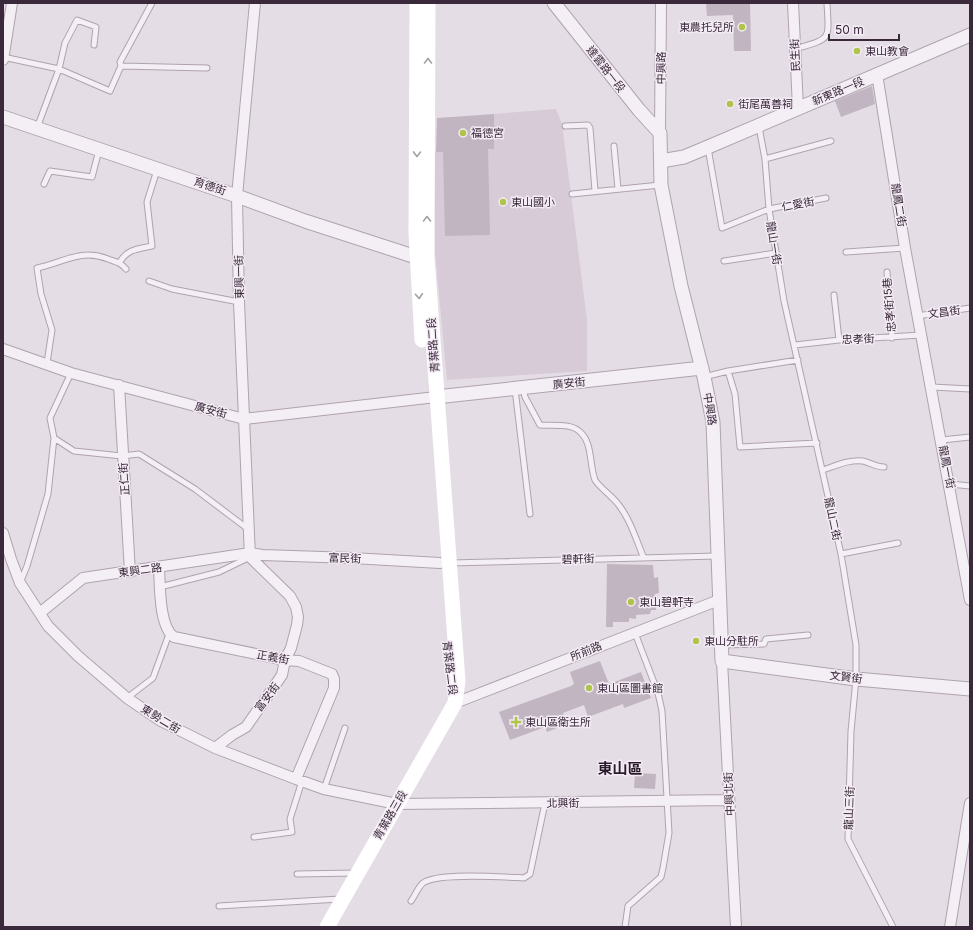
<svg xmlns="http://www.w3.org/2000/svg" width="973" height="930" viewBox="0 0 973 930" font-family="Inter,'Noto Sans TC',sans-serif">
  <style>
    .built { fill: #d6cbd7 }
    .building { fill: #c1b5c2 }
    .lines { fill: none; stroke-linecap: round; stroke-linejoin: round }
    .service-casing { stroke: #aea3af; stroke-width: 7 }
    .minor-casing { stroke: #aea3af; stroke-width: 12 }
    .tertiary-casing { stroke: #aea3af; stroke-width: 15 }
    .service { stroke: #f4eff4; stroke-width: 5 }
    .minor { stroke: #f4eff4; stroke-width: 10 }
    .tertiary { stroke: #f4eff4; stroke-width: 13 }
    .secondary { stroke: #fff; stroke-width: 15 }
    .oneway { stroke: #a69ea7 }
    .poi-dot { fill: #b0c34a; stroke: #f3ecf4; stroke-width: 1.5 }
    .labels { text-anchor: middle; dominant-baseline: central; stroke-width: 3; stroke-linejoin: round; paint-order: stroke }
    .poi-label { font-size: 11px; fill: #3a283b; stroke: #f3ecf4; text-anchor: start }
    .street-label { font-size: 11px; fill: #3a283b; stroke: #f3ecf4 }
    .district-label { font-size: 15px; font-weight: bold; fill: #2b1a2c; stroke: #f3ecf4 }
  </style>
  <rect width="100%" height="100%" fill="#e5dde6"/>
  <path class="built" d="M556 109 562 124 587 320V371L447 380 435 252 433 152 494 149V114Z"/>
  <path class="building" d="M706 3H750L751 51H734L733 15 707 16Z
    M872 86 875 104 841 117 835 101Z
    M494 114V149H488L490 235 445 236 443 152H436L437 118Z
    M607 564 653 565 654 578 658 577 659 593 655 594 656 610H651L650 614 636 615V619L629 618V622H613V627H606Z
    M600 661 609 684 641 672 651 698 624 708 623 704 588 717 584 705 563 713 567 724 547 732 545 727 510 740 499 712 571 686 574 684 570 672Z
    M635 773 656 774 655 789 634 788Z"/>
  <g class="lines">
    <defs>
      <path id="service" d="M152 3 120 62 121 66 207 68
        M795 49C832 38 829 41 827 3
        M3 57 59 69 110 91 121 66
        M565 126 588 125 590 128 595 191
        M759 127 765 159 769 209 784 301 841 554 856 645V679L851 731 848 839 893 927
        M37 128 59 69 65 43 77 20 96 27 94 45
        M614 146 618 189
        M708 148 722 228 769 209 826 198
        M765 159 831 141
        M44 184 50 171 92 177 99 150
        M572 194 660 185
        M846 252 905 248
        M724 261 776 253
        M120 262C127 249 138 249 152 246L147 202 157 170
        M887 272 892 338
        M149 281 172 289 239 302
        M834 295 839 340
        M917 316 970 308
        M795 345 839 340 921 335
        M47 363 52 330 41 294 37 268C63 263 80 248 108 259 116 262 120 262 126 269
        M728 371 735 394 740 447 817 443
        M71 373 50 418 54 438 74 451 122 456 139 454 195 489 248 529
        M704 377 728 371 798 360
        M932 387 970 389
        M523 388 525 397 540 425C552 426 570 423 579 431 593 442 589 464 595 480 598 486 613 497 618 504 630 519 636 539 643 556
        M515 389 530 514
        M942 440 970 437
        M823 470C835 466 850 459 863 461 871 463 876 467 884 467
        M950 484 970 486
        M841 554 898 543
        M451 563 717 556
        M20 583 27 566 48 494 54 438
        M160 587 219 572 250 557
        M722 645 764 644 766 639 808 635
        M127 698 153 678 169 634
        M324 789 345 728
        M254 837 292 832 290 819 302 781
        M297 874 356 873
        M411 901C415 896 418 887 423 883 438 872 504 877 524 878L530 874 545 803
        M219 906 340 899
        M625 927 628 906 661 877 663 868 669 833 662 711 658 693 635 633"/>
      <path id="minor" d="M793 3 798 108
        M3 60 12 3
        M877 74 905 248 970 600
        M660 133 661 3
        M3 349 71 373 244 419 436 397
        M119 385 130 572
        M3 533 11 559 20 583 48 626 78 656 127 698 161 721 215 748 296 779 324 789 397 804 729 800
        M159 568C160 585 159 627 174 637L285 660 299 661 332 674 334 679V688L296 779
        M41 612 83 578 250 553 262 555 352 558 440 563
        M722 661 736 927
        M455 703 719 600
        M215 748 232 735 246 727 282 675 285 660 291 648 297 625 298 617 296 607 290 596 250 557 239 302 237 196 255 3
        M950 927 970 803"/>
      <path id="tertiary" d="M554 3 639 110 660 133 661 185 681 286 704 377 713 422 722 661 856 679 970 689
        M3 117 237 196 305 221 416 257 426 258
        M661 161 684 157 708 147 970 35
        M436 397 702 368"/>
    </defs>
    <use href="#service" class="service-casing"/>
    <use href="#minor" class="minor-casing"/>
    <use href="#tertiary" class="tertiary-casing"/>
    <use href="#service" class="service"/>
    <use href="#minor" class="minor"/>
    <use href="#tertiary" class="tertiary"/>
    <path class="secondary" d="M417 3 416 233 422 340
      M327 927 455 703 458 681 427 258 428 3"/>
  </g>
  <defs><path id="oneway-chevron" d="M-2-3.5L2.5 0L-2 3.5" fill="none" stroke-width="1.6" stroke-linecap="round" stroke-linejoin="round"/></defs>
  <g class="oneway">
    <use href="#oneway-chevron" transform="translate(428 61) rotate(-90)"/>
    <use href="#oneway-chevron" transform="translate(417 154) rotate(91)"/>
    <use href="#oneway-chevron" transform="translate(427 219) rotate(-90)"/>
    <use href="#oneway-chevron" transform="translate(419 296) rotate(86)"/>
  </g>
  <g class="poi-dot">
    <circle cx="742" cy="27" r="4"/>
    <circle cx="857" cy="51" r="4"/>
    <circle cx="730" cy="104" r="4"/>
    <circle cx="463" cy="133" r="4"/>
    <circle cx="503" cy="202" r="4"/>
    <circle cx="631" cy="602" r="4"/>
    <circle cx="696" cy="641" r="4"/>
    <circle cx="589" cy="688" r="4"/>
    <path d="M514 716h4v4h4v4h-4v4h-4v-4h-4v-4h4z"/>
  </g>
  <g class="labels">
    <g class="poi-label">
      <text x="734" y="27" text-anchor="end">東農托兒所</text>
      <text x="865" y="51">東山教會</text>
      <text x="738" y="104">街尾萬善祠</text>
      <text x="471" y="133">福德宮</text>
      <text x="511" y="202">東山國小</text>
      <text x="639" y="602">東山碧軒寺</text>
      <text x="704" y="641">東山分駐所</text>
      <text x="597" y="688">東山區圖書館</text>
      <text x="525" y="722">東山區衛生所</text>
    </g>
    <g class="street-label">
      <text transform="translate(795 55) rotate(-93)">民生街</text>
      <text transform="translate(661 68) rotate(-89)">中興路</text>
      <text transform="translate(606 69) rotate(52)">達雲路一段</text>
      <text transform="translate(838 91) rotate(-23)">新東路一段</text>
      <text transform="translate(210 186) rotate(19)">育德街</text>
      <text transform="translate(798 204) rotate(-11)">仁愛街</text>
      <text transform="translate(899 205) rotate(81)">龍鳳二街</text>
      <text transform="translate(774 243) rotate(81)">龍山一街</text>
      <text transform="translate(239 277) rotate(-91)">東興一街</text>
      <text transform="translate(889 305) rotate(-95)">忠孝街15巷</text>
      <text transform="translate(944 312) rotate(-8)">文昌街</text>
      <text transform="translate(858 339) rotate(-2)">忠孝街</text>
      <text transform="translate(433 345) rotate(-94)">青葉路二段</text>
      <text transform="translate(569 383) rotate(-6)">廣安街</text>
      <text transform="translate(710 409) rotate(81)">中興路</text>
      <text transform="translate(211 410) rotate(15)">廣安街</text>
      <text transform="translate(947 467) rotate(79)">龍鳳一街</text>
      <text transform="translate(124 479) rotate(-94)">正仁街</text>
      <text transform="translate(833 519) rotate(78)">龍山二街</text>
      <text transform="translate(345 558) rotate(2)">富民街</text>
      <text transform="translate(578 559) rotate(-2)">碧軒街</text>
      <text transform="translate(140 570) rotate(-8)">東興二路</text>
      <text transform="translate(586 651) rotate(-22)">所前路</text>
      <text transform="translate(273 657) rotate(10)">正義街</text>
      <text transform="translate(450 668) rotate(83)">青葉路二段</text>
      <text transform="translate(846 677) rotate(7)">文賢街</text>
      <text transform="translate(267 697) rotate(-53)">富安街</text>
      <text transform="translate(161 719) rotate(31)">東勢二街</text>
      <text transform="translate(729 794) rotate(-93)">中興北街</text>
      <text transform="translate(563 803) rotate(-1)">北興街</text>
      <text transform="translate(849 808) rotate(-88)">龍山三街</text>
      <text transform="translate(390 815) rotate(-60)">青葉路三段</text>
    </g>
    <g class="district-label">
      <text x="620" y="768">東山區</text>
    </g>
  </g>
  <rect width="973" height="930" fill="none" stroke="#3a283b" stroke-width="8"/>
  <path d="M829 34v6h70v-6" fill="none" stroke="#3a283b" stroke-width="2"/>
  <text x="835" y="34" font-size="12" fill="#3a283b" stroke="#f3ecf4" stroke-width="3" paint-order="stroke">50 m</text>
</svg>
